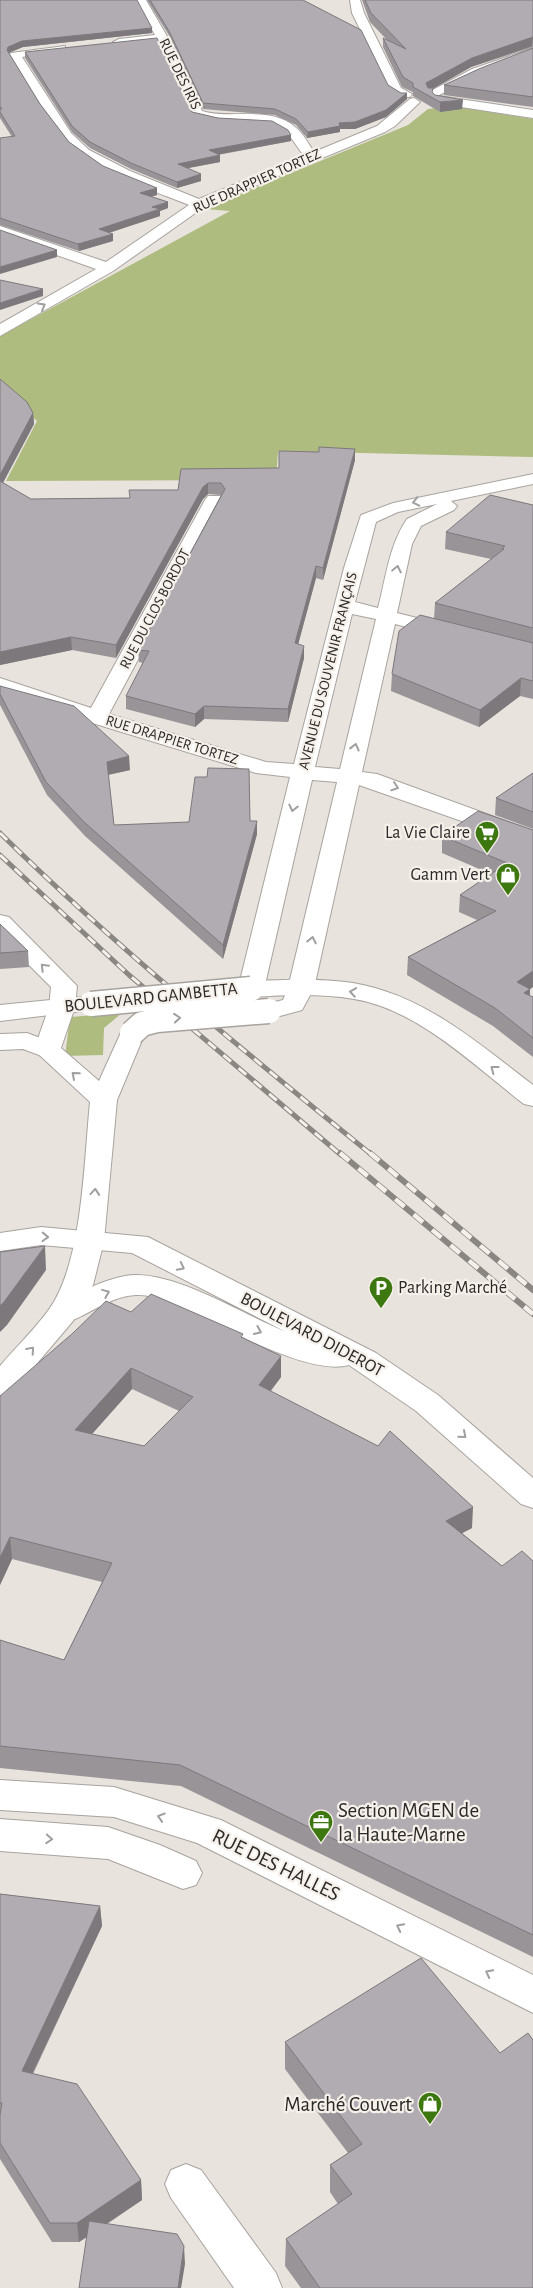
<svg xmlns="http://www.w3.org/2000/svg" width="533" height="2288" viewBox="0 0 533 2288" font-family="'Alegreya Sans',sans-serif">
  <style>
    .green { fill: #aebc7f }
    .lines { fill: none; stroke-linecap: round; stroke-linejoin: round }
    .minor-casing { stroke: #a8a39e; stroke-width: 2 }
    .major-casing { stroke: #a8a39e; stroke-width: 2 }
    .minor { fill: #fff; fill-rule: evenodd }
    .major { fill: #fff; fill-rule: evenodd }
    .rail-far1-casing { stroke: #8a8783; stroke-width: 5 }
    .rail-casing { stroke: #8a8783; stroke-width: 6 }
    .rail-far1 { stroke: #f6f0ea; stroke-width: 3; stroke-dasharray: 10; stroke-linecap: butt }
    .rail { stroke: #f6f0ea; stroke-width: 4.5; stroke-dasharray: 12; stroke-linecap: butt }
    .minor-bridge-casing { stroke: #a8a39e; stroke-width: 27; stroke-linecap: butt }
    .major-bridge-casing { stroke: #a8a39e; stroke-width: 27; stroke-linecap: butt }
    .minor-bridge { stroke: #fff; stroke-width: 24 }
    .major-bridge { stroke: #fff; stroke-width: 24 }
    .wall { fill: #989498; fill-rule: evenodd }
    .shaded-wall { fill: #7c787c }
    .building { fill: #b1acb1; stroke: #7c787c; fill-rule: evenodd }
    .oneway { stroke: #a09f9e }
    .labels { text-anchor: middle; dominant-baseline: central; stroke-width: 4.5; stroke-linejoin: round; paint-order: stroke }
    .far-street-label { font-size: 15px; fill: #2c2a28; stroke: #f6f0ea }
    .poi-label { font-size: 18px; fill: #2c2a28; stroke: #f6f0ea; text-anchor: end }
    .street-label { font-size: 18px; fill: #2c2a28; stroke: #f6f0ea }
    .near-poi-label { font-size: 21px; fill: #2c2a28; stroke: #f6f0ea; text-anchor: start }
    .near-street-label { font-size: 21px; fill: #2c2a28; stroke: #f6f0ea }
  </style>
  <rect width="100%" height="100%" fill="#e8e3dd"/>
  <path class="green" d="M452 106 533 119V457L278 451 276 480 6 481 37 421 0 389V336L230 211 205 209 213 205 408 125 428 109Z
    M122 1013 104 1028 103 1055 65 1056 70 1017Z"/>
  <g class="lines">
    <defs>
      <path id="minor" d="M136 0H146L168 38 202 111C231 120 270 105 295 127 303 133 308 143 314 152L377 126 410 99 414 98 420 102 395 126 385 132 204 207 113 271 0 336V324L96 269 0 235V226L106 262 189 205C155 191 109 177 80 156 54 137 27 83 9 55L11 53 65 46V50L22 57 71 133 89 150 130 171 199 199 304 156 289 135 273 125 218 122 193 116 158 42 115 44 113 42 119 39 155 35Z
        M350 0H360L364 13 401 88 412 94 410 97H402L390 90 352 13Z
        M533 48V55L480 75 437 96H429L427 93 472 69Z
        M439 96 533 110V118L435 103 433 100 435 97Z
        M533 474V484L451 501 457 506 454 510 421 526 412 544 397 613 453 627 456 631 453 635 446 637 395 624 362 772 377 774 533 831V846L359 785 314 988 302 1010 269 1019 260 1016 256 1011 260 1006 283 1000 288 988 337 782 312 780 264 989 260 994 251 997 242 994 238 989 290 777 256 773 89 722 0 691V678L91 708 205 500 208 496H220L223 500 109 714 266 762 294 764 344 568 361 515 393 503ZM437 504 407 519C389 545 386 578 378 608L355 602 376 522 398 512ZM352 614 376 619 340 769 315 767Z
        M0 915 9 917 77 986 75 1007 61 1048 99 1081 123 1028 132 1025 141 1028 145 1033 117 1100 104 1241 93 1285 73 1321 11 1394 0 1397V1366C16 1347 36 1328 50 1308 83 1260 84 1160 90 1102L34 1050 49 1007 51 987 0 936Z
        M0 1780 114 1787 221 1820 533 1975V2013L197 1843 114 1817 0 1810Z
        M0 1819 108 1827 160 1845 196 1861 202 1873 196 1885 183 1889 108 1859 0 1851Z
        M186 2164 201 2170 276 2273 282 2288H234L171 2198 165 2184 171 2170Z"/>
      <path id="major" d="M251 981C285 980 320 978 353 983 424 995 478 1043 533 1085V1106L524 1104C473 1065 419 1010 354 999 320 993 285 995 251 997L242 994 238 989 242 984Z
        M91 996 100 999 104 1004 100 1009 0 1021V1005Z
        M27 1033 56 1044 60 1050 56 1056 47 1058 23 1049 0 1050V1034Z
        M41 1227 148 1237 376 1353 438 1395 533 1478V1508L521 1504 416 1411 349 1365C311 1376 229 1330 193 1313 175 1305 156 1294 136 1295 109 1296 87 1317 62 1324L51 1321 47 1314 51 1307C75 1295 99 1281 125 1276 171 1268 243 1315 286 1332L132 1253 41 1245 0 1251V1233Z"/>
    </defs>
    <use href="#minor" class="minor-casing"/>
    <use href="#major" class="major-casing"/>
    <use href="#minor" class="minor"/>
    <use href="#major" class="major"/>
    <defs>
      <path id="rail-far1" d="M0 833C117 948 244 1051 372 1155
        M0 855 129 975 341 1155"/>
      <path id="rail" d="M340 1153 533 1314
        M370 1153 533 1290"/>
    </defs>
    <use href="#rail-far1" class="rail-far1-casing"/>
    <use href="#rail" class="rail-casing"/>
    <use href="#rail-far1" class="rail-far1"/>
    <use href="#rail" class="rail"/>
    <defs>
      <path id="minor-bridge" d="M132 1033 142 1024 157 1020 269 1011"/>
      <path id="major-bridge" d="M91 1004 251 989"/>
    </defs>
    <use href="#minor-bridge" class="minor-bridge-casing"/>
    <use href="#major-bridge" class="major-bridge-casing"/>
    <use href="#minor-bridge" class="minor-bridge"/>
    <use href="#major-bridge" class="major-bridge"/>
  </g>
  <path class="wall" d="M0 0 152 28V33L23 47 9 53 40 104 69 142 103 166 157 195 151 197 168 202V208L160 211V216L109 233 113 234V241L79 251 0 225V138L12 137 0 118Z
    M147 0H303L388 85 401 93H407V99L386 117 355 129H340V132L307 138 296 125 275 115 203 109 170 37Z
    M362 0H533V47L471 67 433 89 432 92 435 95 462 109 440 112 413 96V92L402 87 383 47V38L388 41 370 22Z
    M533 48V107L444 95V85Z
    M25 52 192 112 291 135V141L218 155 220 162 188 168 201 181 177 188 131 169 90 148 72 132 25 58Z
    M0 379 33 413 34 424 3 483 31 499 130 498 178 490 181 469 279 468 355 460 323 580 316 578 298 644 304 658 288 722 204 719 195 727 126 709V696L143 663 139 662 138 650 221 495 208 494 203 499 116 658 72 650 0 665Z
    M533 505V699L520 696 479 727 391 691 392 674 434 619 435 603 491 559 445 549 446 532Z
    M0 694 130 770 108 775 114 825 250 821 257 834 223 959 85 836 47 795 0 705Z
    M533 773V829L495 815 496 798Z
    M533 830V987L530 989V996L533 997V1057L493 1026 407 975 408 957 477 920 459 912 460 895 491 874 442 853V836Z
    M0 924 28 951 29 967 0 969Z
    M131 1312 243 1338 281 1377 270 1391 472 1528 462 1533 502 1566 533 1561V1957L181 1786 0 1768V1640L64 1660 102 1582 12 1559 0 1585V1396ZM132 1389 179 1411 144 1446 92 1434Z
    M0 1894 100 1906 102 1926 33 2074 141 2180 142 2200 107 2224 185 2264 87 2237 79 2242H52L0 2159Z
    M285 2042 533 2288H301L285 2266 286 2239 338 2204 330 2192V2165L348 2153 285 2069Z"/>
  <path class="shaded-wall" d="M152 28V33L23 47 8 53 7 50 8 47 22 41Z
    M533 37 532 46 471 67 425 93 426 83 472 58Z
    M407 93V99L386 117 355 129H340V132L307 138 308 132Z
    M463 100 462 109 440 112V102Z
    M291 135V141L209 156V150Z
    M220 155V162L178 170V164Z
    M201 174V181L177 188V182Z
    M157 188V195L140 200V193Z
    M168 202V208L160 211V216L99 236V229L152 207Z
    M113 234V241L79 251 78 244Z
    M57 250V257L0 274V267Z
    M43 289V296L0 310V303Z
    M33 413 34 424 0 488V475Z
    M355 449V460L323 580V568Z
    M208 483V494L203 499 116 658V645L203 487Z
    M316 566V578L295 656V643Z
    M71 637 72 650 0 665V652Z
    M304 646V658L288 722V709Z
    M521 678 520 696 479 727 480 710Z
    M204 706V719L195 727V714Z
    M129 756 130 770 107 775V762Z
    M257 821V834L223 959V945Z
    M533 971V987L530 989 529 1007 517 982Z
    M45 1246 46 1270 7 1325 0 1332V1306Z
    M281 1356V1377L259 1407V1385Z
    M131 1368 132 1389 76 1452 75 1430Z
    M473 1507 472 1528 445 1542 446 1521Z
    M10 1537 12 1559 0 1585V1558Z
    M100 1906 102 1926 24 2091 22 2071Z
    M141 2180 142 2200 79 2242 77 2223Z
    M184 2246 185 2264 181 2288H178Z"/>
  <path class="building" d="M0 0H137L152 28 22 41 8 47 7 50 40 104 69 142 103 166 157 188 140 193 168 202 152 207 160 209 99 229 113 234 78 244 0 218V138L15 136 0 112V109H2L0 106Z
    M150 0H303L361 30 388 85 401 93H407L386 110 355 122 339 123 340 126 308 132 296 119 275 109 203 103 169 31Z
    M365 0H533V37L472 58 426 83 428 88H433L432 92 435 95 463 100 440 102 413 87V83L403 77 383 38 406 49 371 13Z
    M157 38 192 112 218 118 272 121 288 130 291 135 209 150 220 155 178 164 201 174 177 182 131 163 90 142 72 126 25 52Z
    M533 48V97L444 85 481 68Z
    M0 230 57 250 0 267Z
    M0 280 43 289 0 303Z
    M0 379 27 402 33 413 0 475Z
    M319 447 355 449 323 568 316 566 295 643 304 646 288 709 204 706 195 714 126 696 149 651 138 650 225 489 221 483H208L203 487 116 645 71 637 0 652V481L31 499 130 498 129 490H178L181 469 279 468V451L319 452Z
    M490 495 533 505V628L435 603 504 549 502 548 505 546 446 532Z
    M420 615 533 643V681L521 678 480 710 392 674 399 631Z
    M0 686 74 706 129 756 107 762 114 825 189 822 195 777H207L208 768 249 769 250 821H257L223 945 84 822 46 782 0 694Z
    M533 773V812L496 798Z
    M478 811 533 830V971L517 982 530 989 524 993 533 997V1038L495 1008 408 957 496 911 460 895 507 863 442 836Z
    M0 924 28 951 0 953Z
    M45 1246 4 1302 0 1306V1252Z
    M151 1294 243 1334 241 1337 281 1356 259 1385 378 1446 390 1431 473 1507 446 1521 502 1566 522 1551 533 1561V1935L180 1765 0 1746V1640L64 1660 112 1563 10 1537 0 1558V1396L73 1333 106 1301 131 1312ZM131 1368 193 1397 144 1446 75 1430Z
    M0 1894 100 1906 22 2071 77 2084 141 2180 77 2223H50L0 2143V2115L2 2103H0Z
    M421 1958 500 2053 528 2033 533 2040V2288H320L286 2239 352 2194 330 2165 362 2144 285 2042Z
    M89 2221 177 2234 184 2246 178 2288H79Z"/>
  <defs><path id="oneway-chevron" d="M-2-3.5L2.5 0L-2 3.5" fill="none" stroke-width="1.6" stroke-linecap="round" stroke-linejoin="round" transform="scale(1.25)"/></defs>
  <g class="oneway">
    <use href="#oneway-chevron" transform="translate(42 306) rotate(-30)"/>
    <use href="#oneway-chevron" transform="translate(416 502) rotate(167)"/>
    <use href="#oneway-chevron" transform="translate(397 569) rotate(-78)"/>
    <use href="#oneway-chevron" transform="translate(355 747) rotate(-76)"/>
    <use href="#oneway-chevron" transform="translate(395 787) rotate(19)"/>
    <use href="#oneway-chevron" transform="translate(293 808) rotate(103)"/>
    <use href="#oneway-chevron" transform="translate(312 940) rotate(-78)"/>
    <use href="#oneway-chevron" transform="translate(44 967) rotate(-135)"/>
    <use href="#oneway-chevron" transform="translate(353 992) rotate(-171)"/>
    <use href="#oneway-chevron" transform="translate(177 1018) rotate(-5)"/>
    <use href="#oneway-chevron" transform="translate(494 1069) rotate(-143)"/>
    <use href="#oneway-chevron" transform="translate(75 1075) rotate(-139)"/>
    <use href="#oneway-chevron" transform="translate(95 1192) rotate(-85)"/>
    <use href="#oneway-chevron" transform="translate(45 1237) rotate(2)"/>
    <use href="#oneway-chevron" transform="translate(181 1267) rotate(27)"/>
    <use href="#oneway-chevron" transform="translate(106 1293) rotate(-22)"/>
    <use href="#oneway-chevron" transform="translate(258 1331) rotate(24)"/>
    <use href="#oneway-chevron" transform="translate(31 1350) rotate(-49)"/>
    <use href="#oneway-chevron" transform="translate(463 1435) rotate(41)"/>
    <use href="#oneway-chevron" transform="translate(161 1817) rotate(-163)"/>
    <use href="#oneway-chevron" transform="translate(49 1839) rotate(4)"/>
    <use href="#oneway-chevron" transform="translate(400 1927) rotate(-153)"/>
    <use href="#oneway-chevron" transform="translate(489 1973) rotate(-153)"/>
  </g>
  <defs>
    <symbol id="supermarket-pin" viewBox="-11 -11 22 30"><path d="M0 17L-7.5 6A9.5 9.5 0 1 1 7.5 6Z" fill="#3c770f" stroke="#f6f0ea"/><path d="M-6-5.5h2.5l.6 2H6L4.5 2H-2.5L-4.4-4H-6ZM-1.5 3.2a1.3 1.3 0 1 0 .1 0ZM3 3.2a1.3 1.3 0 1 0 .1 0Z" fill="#fff"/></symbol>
    <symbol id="shop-pin" viewBox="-11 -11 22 30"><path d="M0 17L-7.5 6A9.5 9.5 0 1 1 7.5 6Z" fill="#3c770f" stroke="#f6f0ea"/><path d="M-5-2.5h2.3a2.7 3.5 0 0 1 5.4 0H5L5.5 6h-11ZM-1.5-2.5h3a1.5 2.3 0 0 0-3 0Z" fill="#fff"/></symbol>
    <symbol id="parking-pin" viewBox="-11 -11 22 30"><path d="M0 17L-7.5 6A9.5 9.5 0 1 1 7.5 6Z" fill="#3c770f" stroke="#f6f0ea"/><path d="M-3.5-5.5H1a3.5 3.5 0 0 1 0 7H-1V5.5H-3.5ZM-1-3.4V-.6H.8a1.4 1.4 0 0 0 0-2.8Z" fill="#fff"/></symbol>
    <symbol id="office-pin" viewBox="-11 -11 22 30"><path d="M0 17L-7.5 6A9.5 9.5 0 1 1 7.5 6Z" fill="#3c770f" stroke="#f6f0ea"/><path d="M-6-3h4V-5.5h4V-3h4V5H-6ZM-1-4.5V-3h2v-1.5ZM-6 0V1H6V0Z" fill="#fff"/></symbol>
  </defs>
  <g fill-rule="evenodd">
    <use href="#supermarket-pin" x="473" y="819" width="28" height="38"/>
    <use href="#shop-pin" x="494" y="861" width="28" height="38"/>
    <use href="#parking-pin" x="367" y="1274" width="28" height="38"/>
    <use href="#office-pin" x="307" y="1808" width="28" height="38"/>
    <use href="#shop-pin" x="416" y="2090" width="28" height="38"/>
  </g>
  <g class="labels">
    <g class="far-street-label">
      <text transform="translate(180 74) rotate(64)">RUE DES IRIS</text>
      <text transform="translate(257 181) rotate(-24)">RUE DRAPPIER TORTEZ</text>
      <text transform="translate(155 609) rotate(-62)">RUE DU CLOS BORDOT</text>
      <text transform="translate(328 671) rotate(-76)">AVENUE DU SOUVENIR FRANÇAIS</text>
      <text transform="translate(172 740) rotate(17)">RUE DRAPPIER TORTEZ</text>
    </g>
    <g class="poi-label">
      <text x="470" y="833">La Vie Claire</text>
      <text x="490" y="875">Gamm Vert</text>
      <text x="398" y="1288" text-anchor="start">Parking Marché</text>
    </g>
    <g class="street-label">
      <text transform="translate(151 998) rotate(-6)">BOULEVARD GAMBETTA</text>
      <text transform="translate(312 1335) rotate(28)">BOULEVARD DIDEROT</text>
    </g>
    <g class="near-poi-label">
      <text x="338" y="1810">Section MGEN de<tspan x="338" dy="24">la Haute-Marne</tspan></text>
      <text x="412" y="2104" text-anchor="end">Marché Couvert</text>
    </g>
    <g class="near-street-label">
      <text transform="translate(276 1865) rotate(26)">RUE DES HALLES</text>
    </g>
  </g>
</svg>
